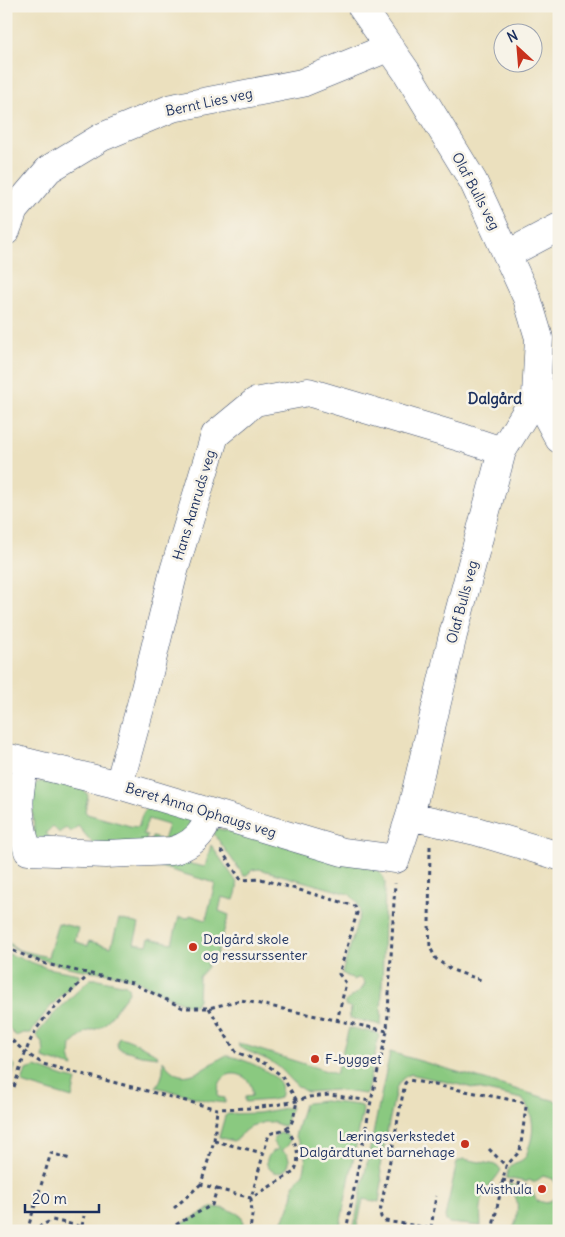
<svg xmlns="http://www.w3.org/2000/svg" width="565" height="1237" viewBox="0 0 565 1237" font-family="Delius,sans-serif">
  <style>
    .green { fill: #8ac980; stroke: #527c6f }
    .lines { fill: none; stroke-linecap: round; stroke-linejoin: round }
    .minor-casing { stroke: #3a4a6c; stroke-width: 29 }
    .path { stroke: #3a4a6c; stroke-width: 3; stroke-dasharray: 4 4; stroke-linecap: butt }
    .minor { stroke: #fff; stroke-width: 28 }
    .poi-dot { fill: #c8321e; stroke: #f7f3e8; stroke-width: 2 }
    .labels { text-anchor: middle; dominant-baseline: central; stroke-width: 5; stroke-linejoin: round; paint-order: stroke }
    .street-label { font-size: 14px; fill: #1b2f5e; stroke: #f7f3e8 }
    .poi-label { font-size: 14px; fill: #1b2f5e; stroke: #f7f3e8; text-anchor: start }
    .neighbourhood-label { font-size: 15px; font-weight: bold; fill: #1b2f5e; stroke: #f7f3e8 }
  </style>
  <rect width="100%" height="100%" fill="#f7f3e8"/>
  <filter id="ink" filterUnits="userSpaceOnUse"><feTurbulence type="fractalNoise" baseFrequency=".02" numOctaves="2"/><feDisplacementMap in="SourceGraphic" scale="10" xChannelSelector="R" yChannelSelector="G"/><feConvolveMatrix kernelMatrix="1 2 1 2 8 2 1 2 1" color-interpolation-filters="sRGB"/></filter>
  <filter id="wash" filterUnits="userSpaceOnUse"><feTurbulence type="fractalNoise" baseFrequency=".0096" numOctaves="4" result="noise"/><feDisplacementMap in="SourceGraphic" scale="20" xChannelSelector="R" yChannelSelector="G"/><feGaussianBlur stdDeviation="1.12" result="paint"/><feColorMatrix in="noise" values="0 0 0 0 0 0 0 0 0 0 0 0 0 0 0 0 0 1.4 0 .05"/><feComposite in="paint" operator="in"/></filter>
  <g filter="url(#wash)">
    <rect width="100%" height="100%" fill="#ebe0be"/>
    <path class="green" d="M6 770 11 780 18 850 6 858Z
      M47 781 84 790 88 795 85 811 87 814 130 826 138 827C141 820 142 810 149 807L188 817 192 827 190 832 150 844 152 837 163 840 168 825 148 819 143 834 147 835 145 845 95 846 78 826 70 832 66 827 59 833 53 826 46 833 56 845 35 843 31 788 38 782Z
      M216 828 378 870 383 877 385 882 381 1025 349 1018 351 1008 345 1005V1002L361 990 365 984C363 978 359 976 354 980L342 973 360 914C359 904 356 900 349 894L259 869 252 870 248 874 244 876 214 834Z
      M211 845 236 881C239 888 236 893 234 900L222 897 219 911 229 915 216 956 207 961 208 967 199 977 198 999 195 1005C179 1006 150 985 135 980 118 973 100 972 83 970 58 966 28 956 6 944V941L19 950 48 957 58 923 78 928 75 941 88 946 89 941 111 947 119 919 139 924 134 943 147 945 149 938 172 943 179 917 189 918 190 915 206 920 215 883 160 867 162 858 205 867Z
      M6 953 47 968 79 974V978L51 1006 39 1021 31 1033H23L16 1036 6 1026Z
      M90 979H98L126 985 128 987 129 992 105 1024 99 1028 86 1032 71 1045 70 1056 73 1067 43 1058C45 1049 43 1042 36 1035L54 1014Z
      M349 1028 376 1033 379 1035 367 1092 365 1094 335 1090 307 1092C294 1086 288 1074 276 1065 265 1057 252 1054 239 1047L238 1043 336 1074Z
      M120 1037C132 1040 148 1049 157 1055L158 1057 141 1055 118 1048 117 1044 118 1038Z
      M6 1042 9 1044C5 1053 8 1059 15 1066L9 1086 6 1085Z
      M390 1052 559 1102V1231H512C517 1222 519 1207 516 1198 514 1193 510 1189 508 1184L526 1188 525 1190 532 1192 537 1201 547 1203 556 1197 558 1187 553 1179 543 1176 535 1182 528 1180 527 1182 506 1178C510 1157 518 1167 526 1156 528 1153 528 1148 530 1144 535 1128 533 1112 522 1099L411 1074C403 1077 399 1082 396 1089L380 1166 382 1182 379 1202 363 1199 357 1227 360 1231H353Z
      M225 1056C237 1055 277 1073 281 1085 282 1089 281 1094 280 1098L270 1100 245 1102V1097L252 1096C255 1074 226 1065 219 1085 218 1089 218 1093 218 1097L225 1098V1103L208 1101 156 1087C162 1080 164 1070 163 1061 183 1091 203 1067 225 1056Z
      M36 1067 64 1077 76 1080 72 1098 22 1083 26 1070Z
      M324 1101 358 1105 362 1106 363 1110 339 1231H277C284 1220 290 1207 293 1194 293 1191 293 1188 294 1186 295 1181 300 1178 303 1173 309 1160 303 1146 295 1136L304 1104 308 1103Z
      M291 1107 285 1125 283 1126 272 1122H265L251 1126 243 1132 239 1138 233 1141 219 1137 225 1116 228 1114 258 1113Z
      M280 1133C293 1135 292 1146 281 1150 299 1159 283 1180 271 1170 261 1162 270 1151 279 1149 272 1144 271 1137 280 1133Z
      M463 1159 497 1165 501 1170C498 1176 493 1181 489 1186 480 1198 480 1212 481 1226L449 1223 446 1221 445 1217 457 1162Z
      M213 1207C223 1208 234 1210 242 1217L243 1224 241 1231H175L180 1225Z"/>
  </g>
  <g filter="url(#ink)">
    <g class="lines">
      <defs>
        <path id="minor" d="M6 231 14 210 49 169 102 137 172 108 302 83 390 47
          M508 254 559 227
          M559 393 536 396 559 439
          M6 757 119 785 343 852 396 859 410 816 453 635 502 451 536 396 539 338 527 298 473 181 406 71 361 6
          M25 762C23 772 21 783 20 793 18 811 22 834 28 851L106 854 172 851C186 847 197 840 204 828 206 823 207 817 208 812
          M119 785 142 701 174 571 215 435 255 402 308 392 463 438 502 451
          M410 816 476 831 559 856"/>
      </defs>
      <use href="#minor" class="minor-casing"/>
      <path class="path" d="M430 846 429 925 430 947 436 959 452 970 484 981
        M221 850 241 880 261 879 355 906 357 913 339 974 346 983 337 1021
        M6 948 46 964 132 983 183 1008H209L241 1000 387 1031
        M209 1008 236 1052 266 1064 282 1076 297 1101C291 1127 295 1126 269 1134L251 1198 252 1215 250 1231
        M6 1035 26 1053 43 1064 217 1109 251 1108 269 1106 297 1101 309 1097 330 1095 371 1101
        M14 1087C20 1070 25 1051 33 1035 45 1013 71 992 89 975
        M214 1141 263 1153
        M489 1149 506 1166
        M502 1180 527 1185
        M217 1189 251 1198 294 1172C302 1157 296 1141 286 1128
        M174 1208 201 1184
        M82 1226 84 1216
        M6 1227 18 1231
        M431 1228 436 1196
        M27 1231 51 1153 70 1159
        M31 1231 52 1220 101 1231
        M171 1231 177 1224 212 1205 217 1189 201 1184 214 1141 217 1109
        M346 1231 371 1101 387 1031 395 883
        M476 1231 431 1228 385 1221 381 1217 380 1212 405 1083 409 1080 522 1102 526 1107 520 1151 506 1166 492 1231"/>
      <use href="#minor" class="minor"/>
    </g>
  </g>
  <g class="poi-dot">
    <circle cx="193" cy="947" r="5"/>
    <circle cx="315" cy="1059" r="5"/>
    <circle cx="465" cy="1144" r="5"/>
    <circle cx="542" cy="1189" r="5"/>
  </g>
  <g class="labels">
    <g class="street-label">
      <text transform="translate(209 102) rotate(-12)">Bernt Lies veg</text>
      <text transform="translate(476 191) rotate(62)">Olaf Bulls veg</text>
      <text transform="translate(194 505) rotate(-73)">Hans Aanruds veg</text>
      <text transform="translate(462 602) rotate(-75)">Olaf Bulls veg</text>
      <text transform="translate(201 810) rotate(17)">Beret Anna Ophaugs veg</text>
    </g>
    <g class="poi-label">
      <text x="203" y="939">Dalgård skole<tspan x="203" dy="16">og ressurssenter</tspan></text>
      <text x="325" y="1059">F-bygget</text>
      <text x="455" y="1136" text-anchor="end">Læringsverkstedet<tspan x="455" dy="16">Dalgårdtunet barnehage</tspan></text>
      <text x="532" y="1189" text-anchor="end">Kvisthula</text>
    </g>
    <g class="neighbourhood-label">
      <text x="495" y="398">Dalgård</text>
    </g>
  </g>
  <rect width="565" height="1237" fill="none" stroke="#f7f3e8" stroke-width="25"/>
  <g transform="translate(518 48) rotate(334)"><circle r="24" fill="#f7f3e8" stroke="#9fa5b1"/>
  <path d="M0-4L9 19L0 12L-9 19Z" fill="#c8321e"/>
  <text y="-8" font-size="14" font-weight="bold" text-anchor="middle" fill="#1b2f5e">N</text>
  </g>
  <path d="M25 1204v8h74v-8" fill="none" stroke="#1b2f5e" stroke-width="2.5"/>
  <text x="32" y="1204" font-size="15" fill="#1b2f5e" stroke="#f7f3e8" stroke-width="4" paint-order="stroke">20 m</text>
</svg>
